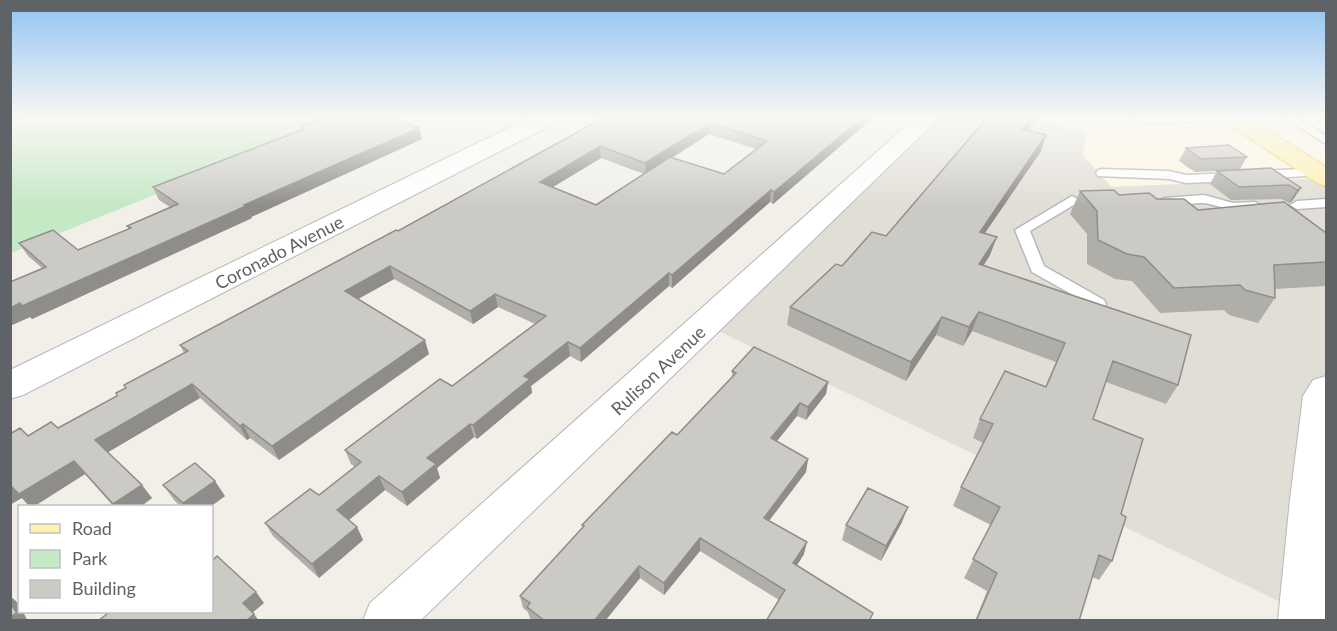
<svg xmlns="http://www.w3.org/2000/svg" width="1337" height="631" viewBox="0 0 1337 631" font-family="Lato,sans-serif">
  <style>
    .commercial { fill: #fef7e0 }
    .education { fill: #e1ded6 }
    .green { fill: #c5e8c5 }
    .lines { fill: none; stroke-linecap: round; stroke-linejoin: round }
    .service-casing { stroke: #b5b8bc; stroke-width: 3 }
    .minor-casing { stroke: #b5b8bc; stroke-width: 2 }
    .primary-casing { stroke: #f2c960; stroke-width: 2 }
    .service { fill: #fff; fill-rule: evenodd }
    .minor { fill: #fff; fill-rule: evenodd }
    .primary { fill: #fff2af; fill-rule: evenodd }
    .wall { fill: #afaea9; fill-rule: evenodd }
    .shaded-wall { fill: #8f8d8a }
    .building { fill: #cccac5; stroke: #8f8d8a; stroke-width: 1.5; fill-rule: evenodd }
    .labels { text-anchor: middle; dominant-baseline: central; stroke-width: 4.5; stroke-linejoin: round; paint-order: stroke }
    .street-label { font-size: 18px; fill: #5f6368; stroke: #fff }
  </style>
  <rect width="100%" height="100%" fill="#f1efe8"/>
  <path class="commercial" d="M1026 118H1326V178L1111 187 1083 155 1086 133Z"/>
  <path class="education" d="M928 118H1026L1087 133 1083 155 1111 187 1326 178V389L1322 396 1303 613 706 325Z"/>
  <path class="green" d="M11 118H343L11 253Z"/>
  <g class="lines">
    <defs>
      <path id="service" d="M10 118H18L10 121Z
        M1133 118H1241L1235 121 1145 123Z
        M1284 118H1298L1326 136V144Z
        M1318 168 1322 169 1324 172 1322 175 1259 179 1253 175 1259 171Z
        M1102 169 1169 171 1186 175 1233 173 1239 177 1233 181 1186 183 1169 179 1098 176 1096 173 1098 170Z
        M1204 195 1233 203 1255 202 1262 206C1247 221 1220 204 1203 203 1190 202 1167 212 1157 202L1164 198Z
        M1072 196 1079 200 1077 203 1030 231 1044 266 1104 300 1106 304 1104 308 1098 309 1032 272 1015 230Z
        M1326 199V207L1297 209 1290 205 1297 201Z"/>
      <path id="minor" d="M529 118H558L555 123 23 395 10 399V370Z
        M915 118H939L421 620H363L370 603Z
        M1326 376V620H1278L1290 499 1303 396 1313 380Z"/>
      <path id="primary" d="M1223 118H1249L1326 167V186L1317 183 1226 123Z"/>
    </defs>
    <use href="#service" class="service-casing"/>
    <use href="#minor" class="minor-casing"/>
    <use href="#primary" class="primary-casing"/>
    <use href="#service" class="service"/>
    <use href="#minor" class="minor"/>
    <use href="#primary" class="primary"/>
  </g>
  <path class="wall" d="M603 118H873L773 204 770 202 672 288 669 286 581 362 570 356 531 386 532 393 477 439 474 437 437 468 440 478 407 506 385 490 349 520 357 527 363 540 319 578 273 536 265 523 319 495 355 467 351 464 345 450 452 386 535 324 498 307 473 324 394 279 358 299 429 354 279 460 250 438 247 440 200 398 108 452 152 498 140 507H114L85 474 33 507H30L22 498 28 436 58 428 117 396 126 388 124 385 184 353 180 345 398 231ZM709 134 756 149 724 174 672 158ZM601 158 644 174 596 205 553 187Z
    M301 127 422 139 251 217 252 218 32 319 30 317 10 326V282L42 268 28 256 19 243 78 250 129 229 127 226 170 207 159 200 153 187 302 130Z
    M1028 130 1046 135 1041 151 985 233 990 255 984 265 1178 385 1166 404 1106 382 1093 419 1121 514 1112 561 1099 580 1092 577 1079 621H975L987 591 964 578 991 525 953 506 961 487 983 443 973 438 980 419 1045 387 1056 362 972 331 963 346 936 335 906 381 787 325 790 307 842 266 886 236Z
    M1186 148 1247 157 1240 169 1301 188 1292 201 1289 203 1281 199 1231 200 1210 184 1217 171 1195 172 1179 161Z
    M1080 191 1157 199 1198 210 1326 233V286L1275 289V298L1258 323 1229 315 1224 310 1160 313 1132 281 1115 279 1087 264V234L1070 214Z
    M732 371 828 382 826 394 806 420 797 416 776 442 808 459 806 472 769 521 804 554 797 565 873 613 779 600 700 551 664 595 640 578 605 621H532L530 619 528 612 523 608 520 596 583 528 582 525 677 435 732 377Z
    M163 485 225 496 210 507H181L174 500Z
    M902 522 881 561 842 540 846 525Z"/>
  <path class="shaded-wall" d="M862 118H873L773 204 774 192Z
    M1030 118H1037L1017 145 1022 129Z
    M710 123 709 134 646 174 645 163Z
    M419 128 422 139 251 217 252 218 32 319 22 306 244 205Z
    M1046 135 1041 151 974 249 980 232Z
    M600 146 601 158 541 194 540 182Z
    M1301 188 1292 201 1289 203 1297 190Z
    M771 190 770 202 672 288V275Z
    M997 237 990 255 973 282 979 264Z
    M390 266 394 279 349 304 345 291Z
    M669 273V286L581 362 580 348Z
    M495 294 498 307 473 324 470 311Z
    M20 303 30 317 10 326V308Z
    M979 312 972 331 963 346 969 327Z
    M942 317 936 335 906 381 911 362Z
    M425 340 429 354 279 460 272 446Z
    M568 342 570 356 531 386 532 393 477 439 473 425 524 376Z
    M828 382 826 394 806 420 808 407Z
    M192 384 200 398 105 454 95 440Z
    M800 403 797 416 769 451 771 438Z
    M243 424 250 438 247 440 240 426Z
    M470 424 474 437 437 468 440 478 407 506 402 492 427 458Z
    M808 459 806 472 762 530 764 518Z
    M74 461 85 474 33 507H30L22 498 10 505V485Z
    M379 476 385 490 344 524 337 510Z
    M215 481 225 496 210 507H185L183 503Z
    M142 485 152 498 140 507H116L113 504Z
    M908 507 902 522 881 561 886 546Z
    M357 527 363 540 319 578 312 564Z
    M700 538V551L664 595V583Z
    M807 542 804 554 791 575 793 563Z
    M639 566 640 578 605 621H594Z
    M256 592 264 603 251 614 243 603Z
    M10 596 16 601 20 607V612H23L28 621H10Z
    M254 614 259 621H246Z"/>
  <path class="building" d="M323 118H394L419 128 244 205 246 206 22 306 20 303 10 308V282L46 267 19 243 53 230 78 250 131 228 127 226 178 204 153 187 304 129 301 127Z
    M603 118H862L774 192 771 190 672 275 669 273 580 348 568 342 524 376 530 379 473 425 470 424 427 458 436 464 402 492 379 476 337 510 357 527 312 564 265 523 310 489 319 495 361 462 345 450 440 379 452 386 546 316 495 294 470 311 390 266 345 291 425 340 272 446 243 424 240 426 192 384 95 440 142 485 113 504 74 461 19 494 10 485V434L20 428 28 436 51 422 58 428 117 396 116 393 126 388 124 385 188 351 180 345 396 230 398 231ZM710 123 767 141 724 174 670 157 596 205 540 182 600 146 645 163Z
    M987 118H1030L1022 129 1046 135 980 232 997 237 979 264 1191 335 1178 385 1113 361 1093 419 1143 439 1121 514 1126 517 1112 561 1099 555 1079 621H976L997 573 973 559 1000 507 961 487 993 424 980 419 1005 371 1046 387 1065 343 979 312 969 327 942 317 911 362 790 307 836 264 842 266 872 232 886 236Z
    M1229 145 1247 157 1201 159 1186 148Z
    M1271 168 1301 188 1297 190 1289 185 1239 187 1217 171Z
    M1114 190 1119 195 1149 193 1157 199H1184L1198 210 1284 202 1326 233V262L1274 265 1275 298 1245 290 1240 285 1174 288 1144 257 1127 254 1098 240 1097 211 1080 191Z
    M754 347 828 382 808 407 800 403 771 438 808 459 764 518 807 542 793 563 873 613 869 621H766L785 590 700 538 664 583 639 566 594 621H545L527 607 530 603 520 596 584 526 582 525 672 432 677 435 736 373 732 371Z
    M195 463 215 481 183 503 163 485Z
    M868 488 908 507 886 546 846 525Z
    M217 556 256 592 243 603 254 614 246 621H98L108 613 107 612H212V561Z
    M10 603 17 613 10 617Z"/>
  <linearGradient id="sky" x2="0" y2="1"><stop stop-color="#8fc3f1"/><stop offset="0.57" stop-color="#f9f8f5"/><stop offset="1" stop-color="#f9f8f5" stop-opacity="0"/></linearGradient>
  <rect width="1337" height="206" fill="url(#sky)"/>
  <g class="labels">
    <g class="street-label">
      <text transform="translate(279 252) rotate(-27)">Coronado Avenue</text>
      <text transform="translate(658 370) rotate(-43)">Rulison Avenue</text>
    </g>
  </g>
  <rect width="1337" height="631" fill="none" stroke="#5f6368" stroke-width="24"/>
  <rect x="18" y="505" width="195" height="108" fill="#ffffff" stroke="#bfc1c3" stroke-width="1.5"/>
  <rect x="30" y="524" width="30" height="9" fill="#fff2af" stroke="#bfc1c3" stroke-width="1.5"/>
  <text x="72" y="535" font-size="18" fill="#5f6368">Road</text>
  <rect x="30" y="550" width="30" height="18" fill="#c5e8c5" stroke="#bfc1c3" stroke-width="1.5"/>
  <text x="72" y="565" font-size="18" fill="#5f6368">Park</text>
  <rect x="30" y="580" width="30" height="18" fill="#cccac5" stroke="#bfc1c3" stroke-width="1.5"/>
  <text x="72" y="595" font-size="18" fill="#5f6368">Building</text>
</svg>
